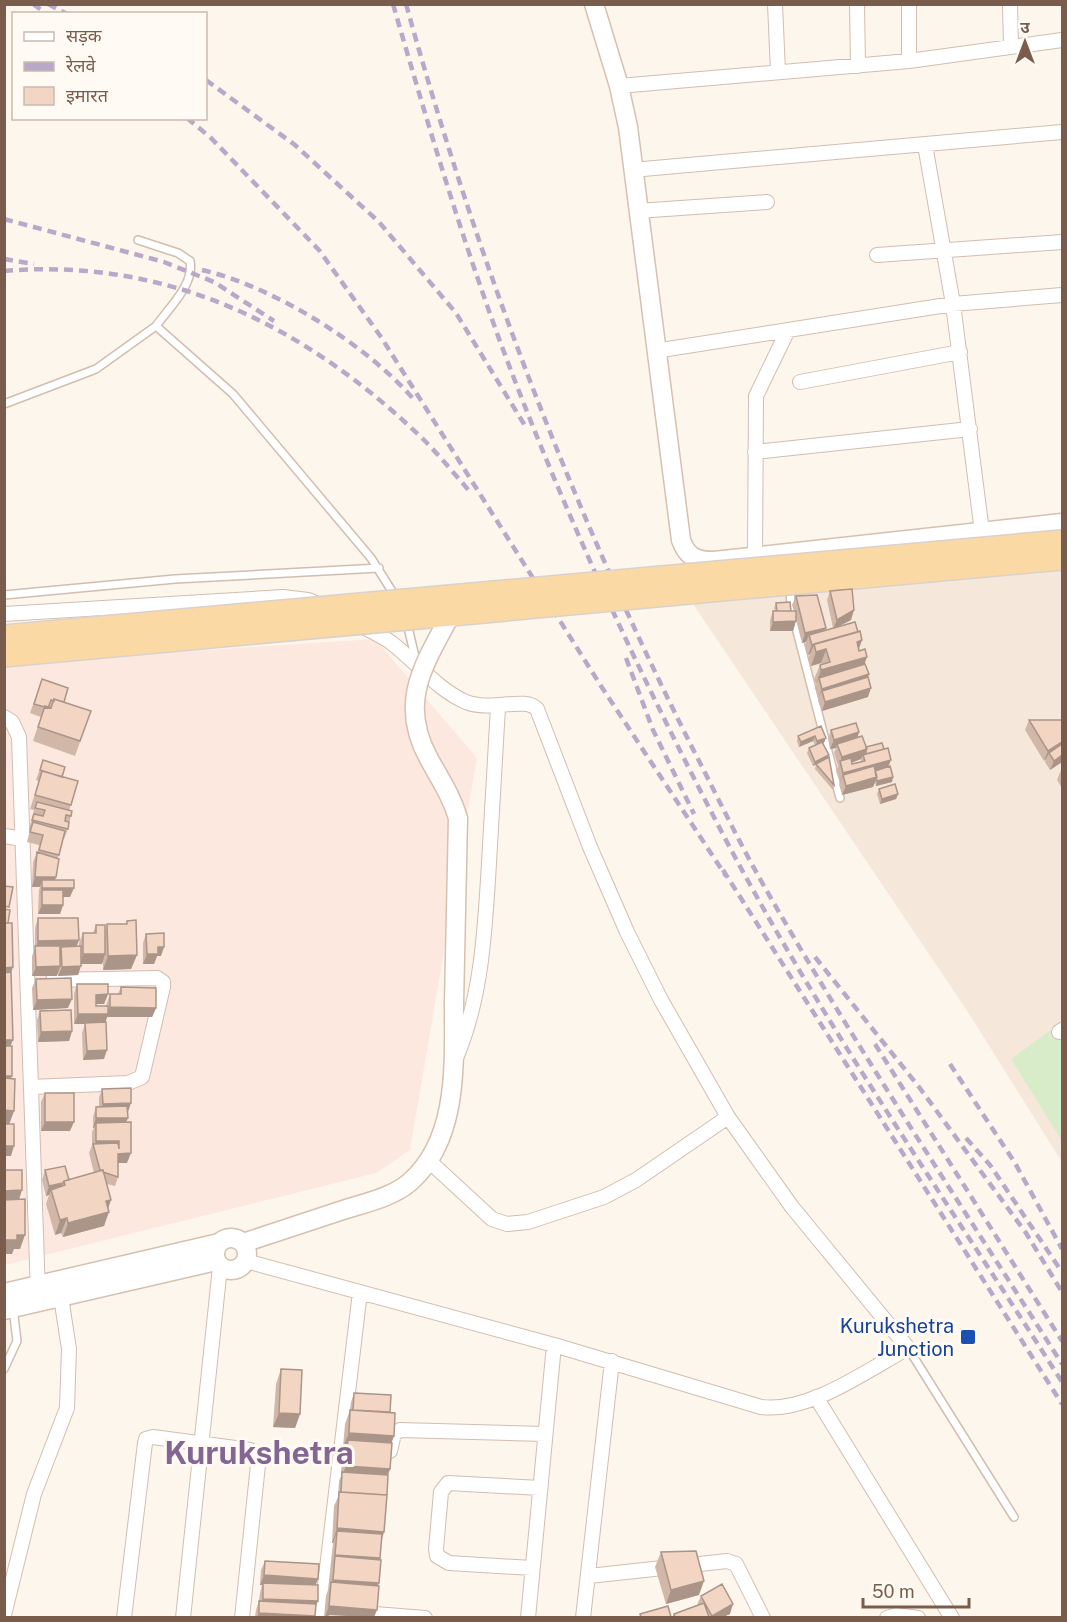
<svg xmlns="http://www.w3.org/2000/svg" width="1067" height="1622" viewBox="0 0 1067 1622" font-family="'Public Sans','Noto Sans Devanagari',sans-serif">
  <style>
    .residential { fill: #f5e8da }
    .commercial { fill: #fde8e0 }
    .green { fill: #d8ecc9 }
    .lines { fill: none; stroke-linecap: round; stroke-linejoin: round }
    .lane-casing { stroke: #d1beb0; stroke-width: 10 }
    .street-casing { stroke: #d1beb0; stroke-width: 16 }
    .secondary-casing { stroke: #d6c0b0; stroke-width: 21 }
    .lane { stroke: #fff; stroke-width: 7 }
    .street { stroke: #fff; stroke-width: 14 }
    .secondary { stroke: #fff; stroke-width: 18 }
    .rail { stroke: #b9a8c9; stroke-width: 4.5; stroke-dasharray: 9 6; stroke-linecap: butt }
    .secondary-bridge-casing { stroke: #d6c0b0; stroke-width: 21; stroke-linecap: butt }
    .primary-bridge-casing { stroke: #dad1cd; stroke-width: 24; stroke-linecap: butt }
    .secondary-bridge { stroke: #fff; stroke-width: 18 }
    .primary-bridge { stroke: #fbd9a5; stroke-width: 21 }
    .wall { fill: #d1b7a8; fill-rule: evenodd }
    .shaded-wall { fill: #aa9588 }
    .building { fill: #f3d5c3; stroke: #aa9588; stroke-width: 1.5 }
    .transit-dot { fill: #1a4fb4; stroke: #fffaf3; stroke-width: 2 }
    .labels { text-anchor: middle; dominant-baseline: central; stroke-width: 6; stroke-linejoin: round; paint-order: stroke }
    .transit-label { font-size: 20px; fill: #164399; stroke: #fffaf3; text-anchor: end }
    .town-label { font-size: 32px; font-weight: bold; fill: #846695; stroke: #fffaf3 }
  </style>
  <rect width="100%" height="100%" fill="#fdf6ec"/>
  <path class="residential" d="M1062 570V1162L966 1009 693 604Z"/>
  <path class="commercial" d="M375 639 477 758 410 1150 376 1173 5 1265V663Z"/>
  <path class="green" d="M1055 1027 1062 1039V1141L1011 1059Z"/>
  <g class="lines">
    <defs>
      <path id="lane" d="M138 240 178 253 190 261C195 284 168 309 156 326L233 394 371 558 395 596
        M4 404 96 369 156 326
        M790 588 791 608 840 798
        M4 595 175 579 379 568
        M407 623 416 661
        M908 1348 1014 1517
        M4 1369 17 1341 13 1308"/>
      <path id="street" d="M775 4 778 72
        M857 4 858 66
        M909 4V61
        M1010 4 1011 47
        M619 86 909 61 1062 40
        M925 145 953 304 982 532
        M632 170 1062 132
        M637 211 767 202
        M877 255 1062 242
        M655 351 953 304 1062 295
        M800 382 960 352
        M755 452 970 429
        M755 558 756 396 788 330
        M4 614 283 597 308 600 318 604
        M4 717 12 722 19 737 38 1294
        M4 836 23 839
        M1059 1032 1062 1030
        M456 1058C482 997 485 929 489 863 492 811 495 759 498 707
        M31 1087 128 1083 142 1077 163 987V982L157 978 53 980
        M428 1160 492 1219 507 1224 528 1222 604 1197 636 1180 728 1117
        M246 1261 554 1345 761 1407C809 1413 866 1371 908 1348L792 1207 728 1117 661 1000 627 932 590 847 537 709C525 696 491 712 466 702 438 690 417 663 393 644 383 636 369 630 357 624
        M816 1397 952 1618
        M390 1451 394 1434 400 1430 545 1434
        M532 1568 449 1563 437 1556 436 1549 441 1492 448 1483 540 1488
        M589 1576 727 1561 736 1564 763 1618
        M375 1614 425 1618
        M4 1615 34 1494 67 1408 69 1349 61 1297
        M124 1618 145 1443 146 1439 153 1437 250 1450 259 1455 242 1618
        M183 1618 220 1267
        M321 1618 360 1292
        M528 1618 554 1345
        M583 1618 612 1361
        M887 1618 896 1615 918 1618"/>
      <path id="secondary" d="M594 4 619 86 628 127 681 540C687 557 696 561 714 561L1062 523
        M215 1254a16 16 0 1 1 32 0a16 16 0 1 1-32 0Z
        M243 1243C276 1232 310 1221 343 1210 365 1203 393 1197 410 1182 459 1139 454 1063 454 1004
        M4 1293 219 1243
        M4 1310 216 1261"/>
    </defs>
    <use href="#lane" class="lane-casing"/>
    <use href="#street" class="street-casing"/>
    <use href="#secondary" class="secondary-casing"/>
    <use href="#lane" class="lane"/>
    <use href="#street" class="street"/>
    <use href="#secondary" class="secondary"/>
    <path class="rail" d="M33 4 47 14
      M48 4 67 14
      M393 4C426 118 460 233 501 344 562 508 636 667 717 823 817 1016 946 1199 1062 1382
      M406 4C478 264 575 517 697 757 719 800 740 844 764 886 857 1049 962 1206 1062 1364
      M206 80 295 145 379 222 456 313 527 429
      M187 118 211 138 319 250 381 337 601 686 726 876
      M4 219 164 262 214 282 274 321
      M4 259 34 264
      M202 270C273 286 369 346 416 402
      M4 271C169 257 307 327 423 439 440 456 456 476 472 494
      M626 658 653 730 694 814
      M723 870 1062 1404
      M815 957 919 1087 1026 1233 1062 1292
      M875 1044 1062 1341
      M950 1064 1015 1163 1062 1249
      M966 1138 990 1165 1062 1272"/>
    <defs>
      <path id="secondary-bridge" d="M450 616C423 666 398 703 429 759 440 779 451 795 458 818L454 1004"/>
      <path id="primary-bridge" d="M4 636 1062 541
        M4 656 1062 559"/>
    </defs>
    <use href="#secondary-bridge" class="secondary-bridge-casing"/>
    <use href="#primary-bridge" class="primary-bridge-casing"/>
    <use href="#secondary-bridge" class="secondary-bridge"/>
    <use href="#primary-bridge" class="primary-bridge"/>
  </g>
  <path class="wall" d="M830 591 851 620 836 628 859 650 869 674 868 677V697L822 711 818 701 819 698H818L815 688 817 683 816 684 814 679 820 665H821V663L811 666 808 659 810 654 808 655 805 645 806 642 802 643 796 620 793 631H770V620L773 611H775L774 608 776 603 791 611H794L792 605 796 596 826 628 825 631 833 628 827 600Z
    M42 679 64 702 91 711 75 756 33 741 41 717 30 713Z
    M1029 720H1062V762L1050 770 1045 762 1046 759 1044 761 1025 730Z
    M821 726 826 738 823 743 834 785 833 790 815 769 816 765 813 766 807 753 809 748 815 745 813 741 799 747 797 741 798 736Z
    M831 730 859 732 857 738 866 747 884 749 891 760 888 767 893 777 892 782 876 786 875 783 873 787 842 795 839 784 840 782 836 771 838 766 834 753 836 748 830 749 828 739ZM861 759V762L852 764V763Z
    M43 760 62 777 78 781 69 811H72L68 829 64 839H63L58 858 56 877 55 880 70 897H63V905L60 914H38L39 890 40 887H32L33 862 37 852H38L39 845 27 842 30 830H29L34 810 30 809 39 781 36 780Z
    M1062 769V788L1057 780 1061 770Z
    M879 789 898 794 896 799 880 804 877 794Z
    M38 918 79 940 77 946H79V943L83 933H93L96 925 105 931 107 924H126L127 921 137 955 131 969 103 970V961L102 964H81L78 975 58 976V971L57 976H32V956L35 948V928Z
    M146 934 161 956H157L154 964H143V943Z
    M36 979 68 1008 33 1010 32 988Z
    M77 984 108 994 104 1004H96V1006H106L110 994H118L121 987 156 1008 152 1017H107L105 1022 104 1059 83 1060 82 1033 85 1024H74V993Z
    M40 1011 72 1031 69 1041 38 1042 37 1020Z
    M102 1089 128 1112 126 1122 127 1163H118V1177L115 1186 107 1184 108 1209 104 1226 63 1237 61 1233 55 1235 46 1204 49 1195 46 1196 42 1180 45 1170 69 1180 94 1173 89 1153 92 1145V1132L94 1128H93V1117L96 1107H99V1098Z
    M45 1093 70 1131H41V1102Z
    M281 1369 300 1414 295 1428 273 1427 276 1384Z
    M354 1393 390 1412 394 1436 391 1443 390 1469 388 1475 384 1532 382 1539 378 1586 374 1617H324L326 1596 328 1590 333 1543H332L334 1506 338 1497 339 1481 341 1476 342 1454 345 1447H343L345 1424 350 1410 351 1402Z
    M661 1552 699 1595 666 1604 655 1567Z
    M265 1561 318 1579 315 1585 318 1601 316 1606 315 1617H255L256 1610 259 1601 260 1593 262 1585H260L261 1570Z
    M701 1596 730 1614 723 1617H672L674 1614 697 1605Z"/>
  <path class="shaded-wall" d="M854 610 851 620 833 629 837 620Z
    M796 621 793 631H770L773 622Z
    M826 628 822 638 809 635 806 642 802 643 805 633Z
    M862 640 857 655V642Z
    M854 642 826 650 821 663 811 666 816 652Z
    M812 645H814L810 654 808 655Z
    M867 657 862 671 819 678 816 684 821 670Z
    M869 674 865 684 822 691 818 698 822 689Z
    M871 688 868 697 822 711 825 702Z
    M859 732 856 742 837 744 836 748 830 749 834 740Z
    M815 736 813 741 799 747 801 742Z
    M826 738 824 743 816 746 817 741Z
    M1062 742V749L1049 753 1046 759 1044 761 1048 751Z
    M867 749 864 757 863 755 861 759 841 766 840 762 842 757Z
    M829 755 827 759 813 766 815 762Z
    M1062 755V762L1050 770 1054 761Z
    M891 760 887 769 843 775 840 782 843 773Z
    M877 777 873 787 842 795 846 786Z
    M893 777 892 782 876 786 877 781Z
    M898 794 896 799 880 804 882 799Z
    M35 877H56L53 886 42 880 40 887H32Z
    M42 888H74L70 897H42V890L39 897Z
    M42 905H63L60 914H38Z
    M79 940 75 950 61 947 60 950H35L38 941Z
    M158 947H164L161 956H157L154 964H143L147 954Z
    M83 954H105L102 964H80Z
    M137 955 131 969 103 970 108 956Z
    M60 966 57 976H32L36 967Z
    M81 966 78 975 58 976 62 967Z
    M13 967 8 982H4V968Z
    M108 994 104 1004H92L96 995Z
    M72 999 68 1008 33 1010 37 1000Z
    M110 1007 156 1008 152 1017H107L105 1024H74L78 1014H107Z
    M72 1031 69 1041 38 1042 41 1032Z
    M4 1040H13L7 1054H4Z
    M107 1050 104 1059 83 1060 87 1051Z
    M4 1076H12L8 1085H4Z
    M131 1103 128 1112 100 1113 103 1104Z
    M4 1110 14 1111 9 1125H4Z
    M96 1118H128L124 1127 96 1123 94 1128H93Z
    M45 1122H74L70 1131H41Z
    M96 1141H119L115 1151 94 1147Z
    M4 1146H14L11 1156H4Z
    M131 1153 127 1163H114L118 1154Z
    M63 1183 60 1192 51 1190 49 1195 46 1196 49 1186Z
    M22 1190 19 1200H4V1191Z
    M111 1200 107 1212H109L104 1226 63 1237 68 1223 106 1201Z
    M67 1218 61 1233 55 1235 60 1220Z
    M17 1235H25L20 1249H14L12 1254H4V1240Z
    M279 1413 300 1414 295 1428 273 1427Z
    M349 1433 394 1436 389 1450 348 1440 345 1447H343Z
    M346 1466 390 1469 385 1483 342 1476Z
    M337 1528 384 1532 379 1546 337 1531 333 1543H332Z
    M335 1555 380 1558 375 1572 335 1556 330 1569Z
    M264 1575 318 1579 314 1589 260 1585Z
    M333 1580 379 1583 374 1597 331 1586Z
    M704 1581 699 1595 666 1604 671 1590Z
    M263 1599 318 1601 314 1611 259 1609Z
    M733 1604 730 1614 723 1617H711L712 1616Z
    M329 1606 377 1610 374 1617 328 1614 327 1617H325Z
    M259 1613 315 1616V1617H257Z"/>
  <path class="building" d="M852 589 854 610 837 620 830 591Z
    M817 595 826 628 805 633 796 596Z
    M790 602 791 611H777L776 603Z
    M773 611H796V621L773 622Z
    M855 622 858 632 812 645 809 635Z
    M860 631 862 640 857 642 859 651 865 649 867 657 821 670 820 665 830 662 826 649 816 652 814 644Z
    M865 664 869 674 822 689 819 678Z
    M868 677 871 688 825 702 822 691Z
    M42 679 68 688 64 702 54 699V701L51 700 48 708 34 704Z
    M54 699 91 711 80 741 38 727 45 706 51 708Z
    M1029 720H1062V742L1048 751Z
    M856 723 859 732 834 740 831 730Z
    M821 726 826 738 817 741 815 736 801 742 798 736Z
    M862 736 867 749 842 757 837 744Z
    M822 742 829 755 815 762 809 748Z
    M882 743 884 749 866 754V747Z
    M1062 744V755L1054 761 1049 753Z
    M888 748 891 760 843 773 840 761 851 758 852 764 865 761 863 755Z
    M829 757 834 785 816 764Z
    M43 760 65 767 62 777 40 770Z
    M874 766 877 777 846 786 843 775Z
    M890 766 893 777 877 781 875 771Z
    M42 771 78 781 71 805 35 795Z
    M895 784 898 794 882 799 879 789Z
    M37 802 72 811 71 816 66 815 65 821 69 822 68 829 32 820 34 814 43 816 45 810 35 808Z
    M33 822 65 831 59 855 39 850 43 835 30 832Z
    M37 852 59 859 56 877H35Z
    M42 880H74V888H42Z
    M4 886 13 887 9 907 4 906Z
    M42 890H63V905H42Z
    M4 909 10 910 8 923H4Z
    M38 918H78L79 940 38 941Z
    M136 920 137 955 108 956 107 924H127V921Z
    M4 923H12L13 967 4 968Z
    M96 925H105V954H83V933H96Z
    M164 933V947H158V954H147L146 934Z
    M35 946H60V966L36 967Z
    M81 946V966L62 967 61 947Z
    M11 972 13 1040H4V973Z
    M71 978 72 999 37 1000 36 979Z
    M77 984H108V994L96 995V1006H108V1014H78Z
    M121 987 156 988V1008L110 1007V994H121Z
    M71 1010 72 1031 41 1032 40 1011Z
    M106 1022 107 1050 87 1051 85 1023Z
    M4 1046H12V1076H4Z
    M4 1078 15 1079 14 1111 4 1110Z
    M131 1088V1103L103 1104 102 1089Z
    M45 1093H74V1122H45Z
    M127 1106 128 1118H96V1107Z
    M131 1122V1153L118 1154V1177L103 1172V1170H100L93 1144 118 1143 119 1149V1141H96V1123Z
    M4 1124H14V1146H4Z
    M65 1166 69 1180 64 1181 63 1183 49 1186 45 1170Z
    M4 1170H22V1190L4 1191Z
    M103 1170 111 1200 106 1201 109 1212 68 1223 67 1218 60 1220 51 1190 65 1185 64 1181Z
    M25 1199V1235H17V1240H4V1200Z
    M281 1369 302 1370 300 1414 279 1413Z
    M354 1393 391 1395 390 1412 353 1410Z
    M350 1410 395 1413 394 1436 349 1433Z
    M348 1440 392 1443 390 1469 346 1466Z
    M342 1472 388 1475 387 1495 341 1492Z
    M339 1492 387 1495 384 1532 337 1528Z
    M337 1531 382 1534 380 1558 335 1555Z
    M696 1551 704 1581 671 1590 661 1552Z
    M335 1556 381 1560 379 1583 333 1580Z
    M265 1561 319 1564 318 1579 264 1575Z
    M331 1582 379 1586 377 1610 329 1606Z
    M263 1583 318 1585V1601L263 1599Z
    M722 1584 733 1604 712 1616 701 1596Z
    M259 1601 316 1604 315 1616 259 1613Z
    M704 1603 709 1617H675L674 1614Z
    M668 1606 671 1617H641L640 1614Z
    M328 1614 374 1617H328Z"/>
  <rect class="transit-dot" x="960" y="1329" width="16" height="16" rx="3"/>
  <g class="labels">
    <g class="transit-label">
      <text x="954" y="1326">Kurukshetra<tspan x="954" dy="23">Junction</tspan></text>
    </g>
    <g class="town-label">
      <text x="259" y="1452">Kurukshetra</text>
    </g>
  </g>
  <rect width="1067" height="1622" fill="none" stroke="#7a5c4d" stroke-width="12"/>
  <rect x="12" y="12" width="195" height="108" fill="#fffaf3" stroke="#cabbb1" stroke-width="1.5"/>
  <rect x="24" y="32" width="30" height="9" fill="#ffffff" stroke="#cabbb1" stroke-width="1.5"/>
  <text x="66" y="42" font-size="18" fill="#7a5c4d">सड़क</text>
  <rect x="24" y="62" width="30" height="9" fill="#b9a8c9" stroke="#cabbb1" stroke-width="1.5"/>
  <text x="66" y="72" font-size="18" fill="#7a5c4d">रेलवे</text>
  <rect x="24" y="87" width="30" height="18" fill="#f3d5c3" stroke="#cabbb1" stroke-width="1.5"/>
  <text x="66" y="102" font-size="18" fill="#7a5c4d">इमारत</text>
  <g transform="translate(1025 42)" stroke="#fffaf3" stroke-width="4.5" paint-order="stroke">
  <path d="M0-4.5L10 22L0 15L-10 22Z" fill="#7a5c4d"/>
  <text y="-9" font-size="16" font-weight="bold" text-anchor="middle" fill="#7a5c4d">उ</text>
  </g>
  <path d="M863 1598v9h106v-9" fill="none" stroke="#7a5c4d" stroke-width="3"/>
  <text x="872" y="1598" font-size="18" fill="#7a5c4d" stroke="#fffaf3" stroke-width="4.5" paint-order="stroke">50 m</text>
</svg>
